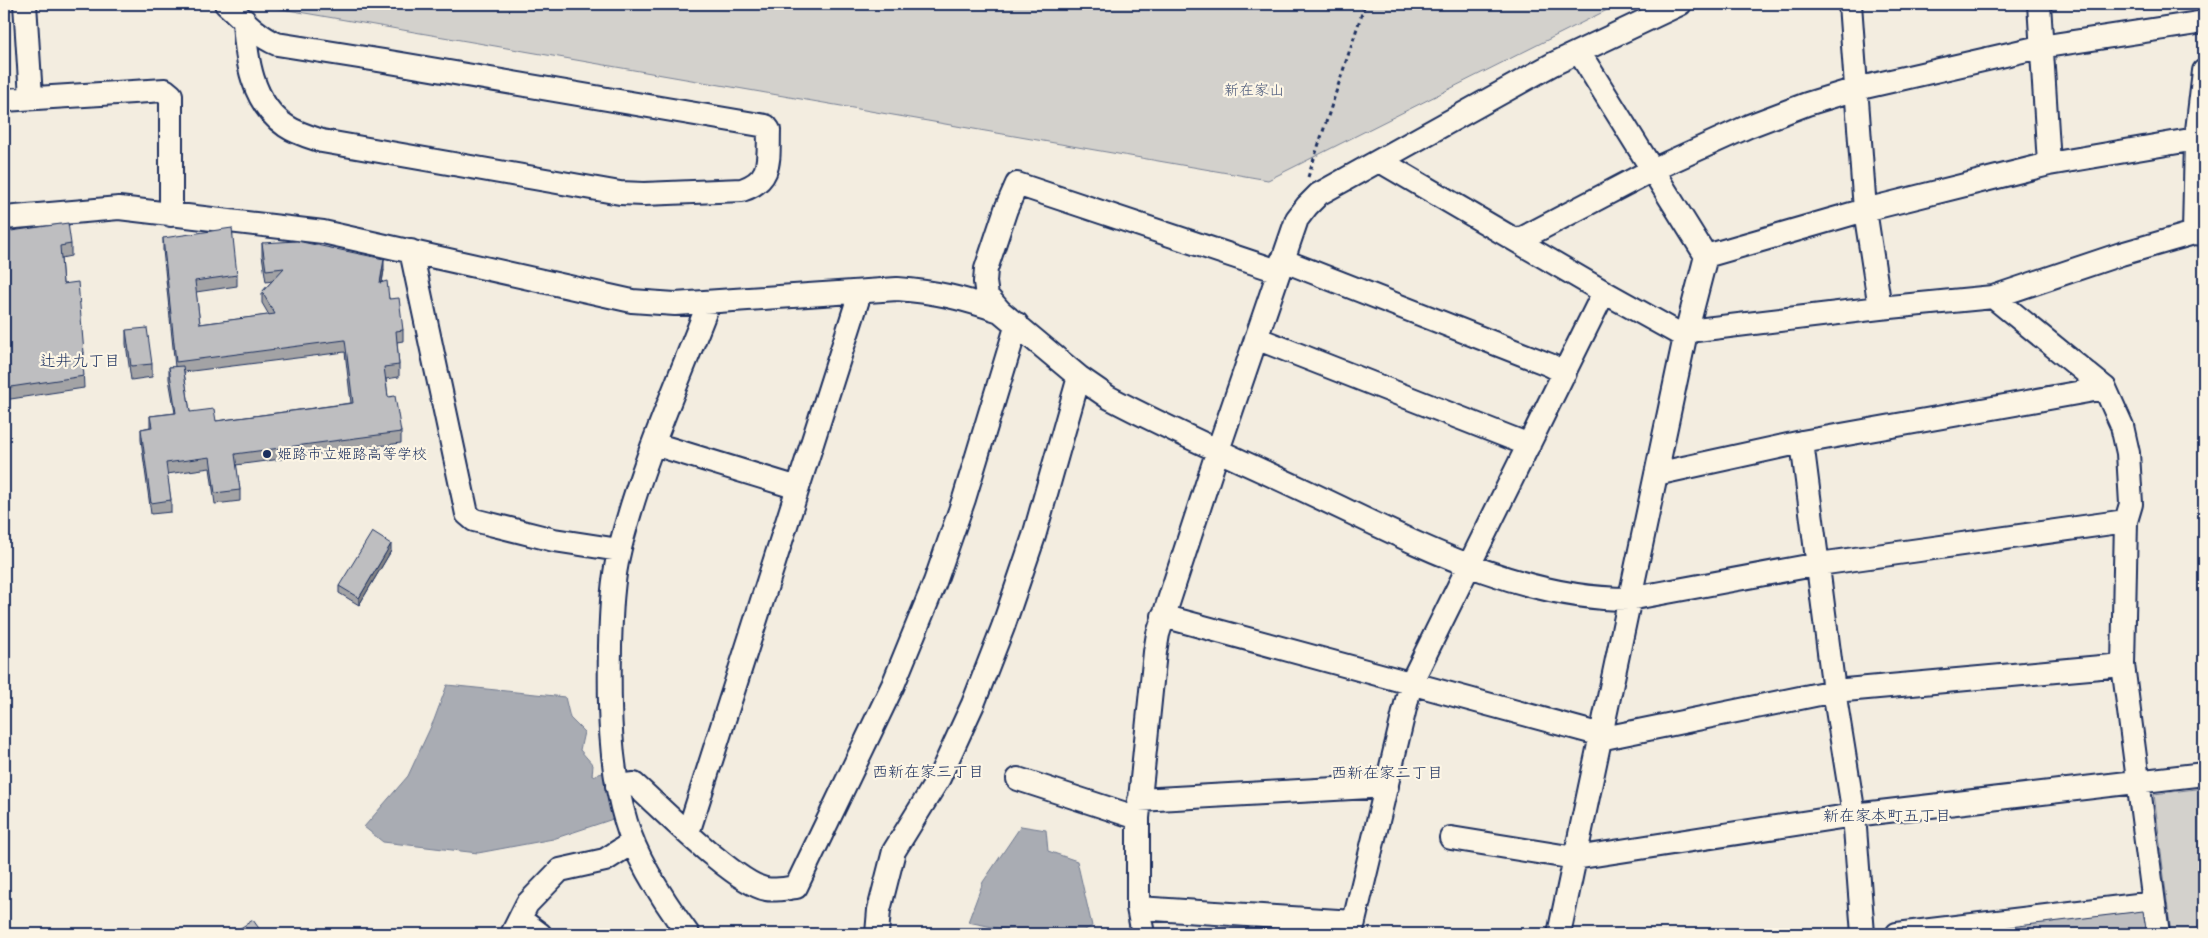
<svg xmlns="http://www.w3.org/2000/svg" width="2208" height="938" viewBox="0 0 2208 938" font-family="'Balsamiq Sans','Klee One',sans-serif">
  <style>
    .green { fill: #d3d1cc; stroke: #778095 }
    .water { fill: #a9acb3; stroke: #707a91 }
    .lines { fill: none; stroke-linecap: round; stroke-linejoin: round }
    .minor-casing { stroke: #1b2f5e; stroke-width: 26 }
    .path { stroke: #1b2f5e; stroke-width: 3; stroke-dasharray: 4 4; stroke-linecap: butt }
    .minor { stroke: #fcf5e5; stroke-width: 22 }
    .wall { fill: #a3a3a5; stroke: #1b2f5e; fill-rule: evenodd }
    .shaded-wall { fill: #858586; stroke: #1b2f5e }
    .building { fill: #bebec0; stroke: #1b2f5e }
    .poi-dot { fill: #1b2f5e; stroke: #fcf5e5; stroke-width: 2 }
    .labels { text-anchor: middle; dominant-baseline: central; stroke-width: 4.5; stroke-linejoin: round; paint-order: stroke }
    .park-label { font-size: 15px; fill: #49587a; stroke: #fcf5e5 }
    .poi-label { font-size: 15px; fill: #1b2f5e; stroke: #fcf5e5; text-anchor: start }
    .neighbourhood-label { font-size: 16px; fill: #1b2f5e; stroke: #fcf5e5 }
  </style>
  <rect width="100%" height="100%" fill="#f3ede0"/>
  <filter id="ink" filterUnits="userSpaceOnUse"><feTurbulence type="fractalNoise" baseFrequency=".02" numOctaves="2"/><feDisplacementMap in="SourceGraphic" scale="10" xChannelSelector="R" yChannelSelector="G"/><feConvolveMatrix kernelMatrix="1 2 1 2 8 2 1 2 1" color-interpolation-filters="sRGB"/></filter>
  <g filter="url(#ink)">
    <path class="green" d="M272 4H1619L1268 180 276 8Z
      M2204 788V934H2171L2154 794Z"/>
    <path class="water" d="M447 685 565 697 570 718 584 732 580 750 593 765 592 776 606 772 613 819 553 839 478 853 383 842 364 827 408 776 434 720Z
      M1021 826 1046 830 1048 851 1077 861 1092 926 1078 934H1027L968 922 983 882Z"/>
    <g class="lines">
      <defs>
        <path id="minor" d="M25 4 31 97
          M226 4C242 18 257 36 277 44L384 61 766 126 769 130C768 159 773 180 742 190L644 194 620 193 322 141C310 137 296 133 286 126 252 103 246 59 244 20
          M1850 4 1865 210 1880 308
          M2039 4 2049 164
          M4 100 165 90 171 95V215
          M1380 161 1604 292 1685 337
          M4 218 119 208 323 232 632 301 675 304 897 289C937 292 962 298 1000 311
          M2194 233 2196 139 2204 71
          M1517 241 1652 170 1749 126 1807 104 1856 89 2040 47 2204 22
          M411 251 467 514 474 520 554 540 619 550
          M1706 256 1865 210 2049 164 2196 139
          M1282 260 1550 365 1565 373
          M1278 271 1017 184 1006 209 986 269 985 282 987 296 1000 311 1079 377 1108 397C1170 430 1235 458 1299 488 1403 536 1512 599 1629 599L1819 564 2126 521
          M1993 297 2105 388 2122 426 2128 453 2131 504 2126 521 2123 665 2158 934
          M1688 331 1880 308 1993 297 2121 254 2194 233 2204 234
          M1256 338 1529 445
          M1802 442 1834 691 1854 815 1863 934
          M654 444 798 488
          M1656 474 1802 442 2105 388
          M1163 616 1609 737 1834 691 2123 665
          M1018 779 1138 818
          M617 786 634 784C660 807 736 884 766 889 775 891 787 888 796 887L893 685 935 582 964 499 1017 324
          M1139 800 1387 786
          M688 833 860 293
          M1451 838 1575 858 1854 815 2204 774
          M1138 908 1354 922
          M520 919 540 934
          M512 934 527 904 560 870 605 860 633 842
          M688 934C666 904 636 858 626 822 609 766 609 704 610 646 611 613 612 580 620 548 641 464 678 383 709 302
          M877 934 879 910 894 851 939 778 973 704 1003 627 1034 536 1079 377
          M1143 934 1138 908V818L1155 652 1158 634 1218 450 1297 219 1307 206 1319 194 1553 64 1680 4
          M1351 934 1411 683 1604 292
          M1559 934 1685 337 1706 256 1579 52
          M1897 934 2154 903"/>
      </defs>
      <use href="#minor" class="minor-casing"/>
      <path class="path" d="M1308 177 1365 4"/>
      <use href="#minor" class="minor"/>
    </g>
    <path class="wall" d="M4 232 71 244V256L61 258 63 284 84 353V365H83L84 388 4 400Z
      M163 238 237 275V286L196 292 200 324 269 315 262 303V292L272 281 266 282 262 255V243L384 270 382 282 403 330V341L397 342 399 365V377L386 379 388 397 401 432V443L236 465 240 490V501L215 504 210 468 167 474 171 500V512L151 514 141 440V429L150 427V416L175 413 169 379V367H175L163 250ZM345 352 351 403 216 421 190 412 184 372Z
      M126 330 152 364V377L131 380 126 344Z
      M391 551 359 605 339 593V586Z"/>
    <path class="shaded-wall" d="M384 259V270L380 294V283Z
      M391 544V551L359 605V598Z"/>
    <path class="building" d="M68 223 71 244 60 246 63 284 78 282 84 353H82L84 376 4 388V232Z
      M232 228 237 275 195 281 200 324 275 314 262 292 284 268 266 270 262 243 297 241 384 259 380 283 387 281 389 299 399 298 403 330 396 331 399 365 384 367 388 397 395 396 401 432 235 454 240 490 215 493 210 457 166 463 171 500 151 503 141 429 152 427 150 416 176 413 169 367 183 366 190 412 214 409 216 421 353 403 345 340 176 362 163 238Z
      M147 328 152 364 131 366 126 330Z
      M372 532 391 544 359 598 339 586Z
      M2143 911 2147 934H1986L1985 930Z
      M253 920 263 934H231Z"/>
  </g>
  <circle class="poi-dot" cx="267" cy="454" r="5"/>
  <g class="labels">
    <g class="park-label">
      <text x="1254" y="90">新在家山</text>
    </g>
    <g class="poi-label">
      <text x="277" y="454">姫路市立姫路高等学校</text>
    </g>
    <g class="neighbourhood-label">
      <text x="80" y="361">辻井九丁目</text>
      <text x="928" y="772">西新在家三丁目</text>
      <text x="1387" y="773">西新在家二丁目</text>
      <text x="1887" y="816">新在家本町五丁目</text>
    </g>
  </g>
  <rect width="2208" height="938" fill="none" stroke="#fcf5e5" stroke-width="20"/>
  <rect x="10" y="10" width="2188" height="918" fill="none" stroke="#1b2f5e" stroke-width="2" filter="url(#ink)"/>
</svg>
